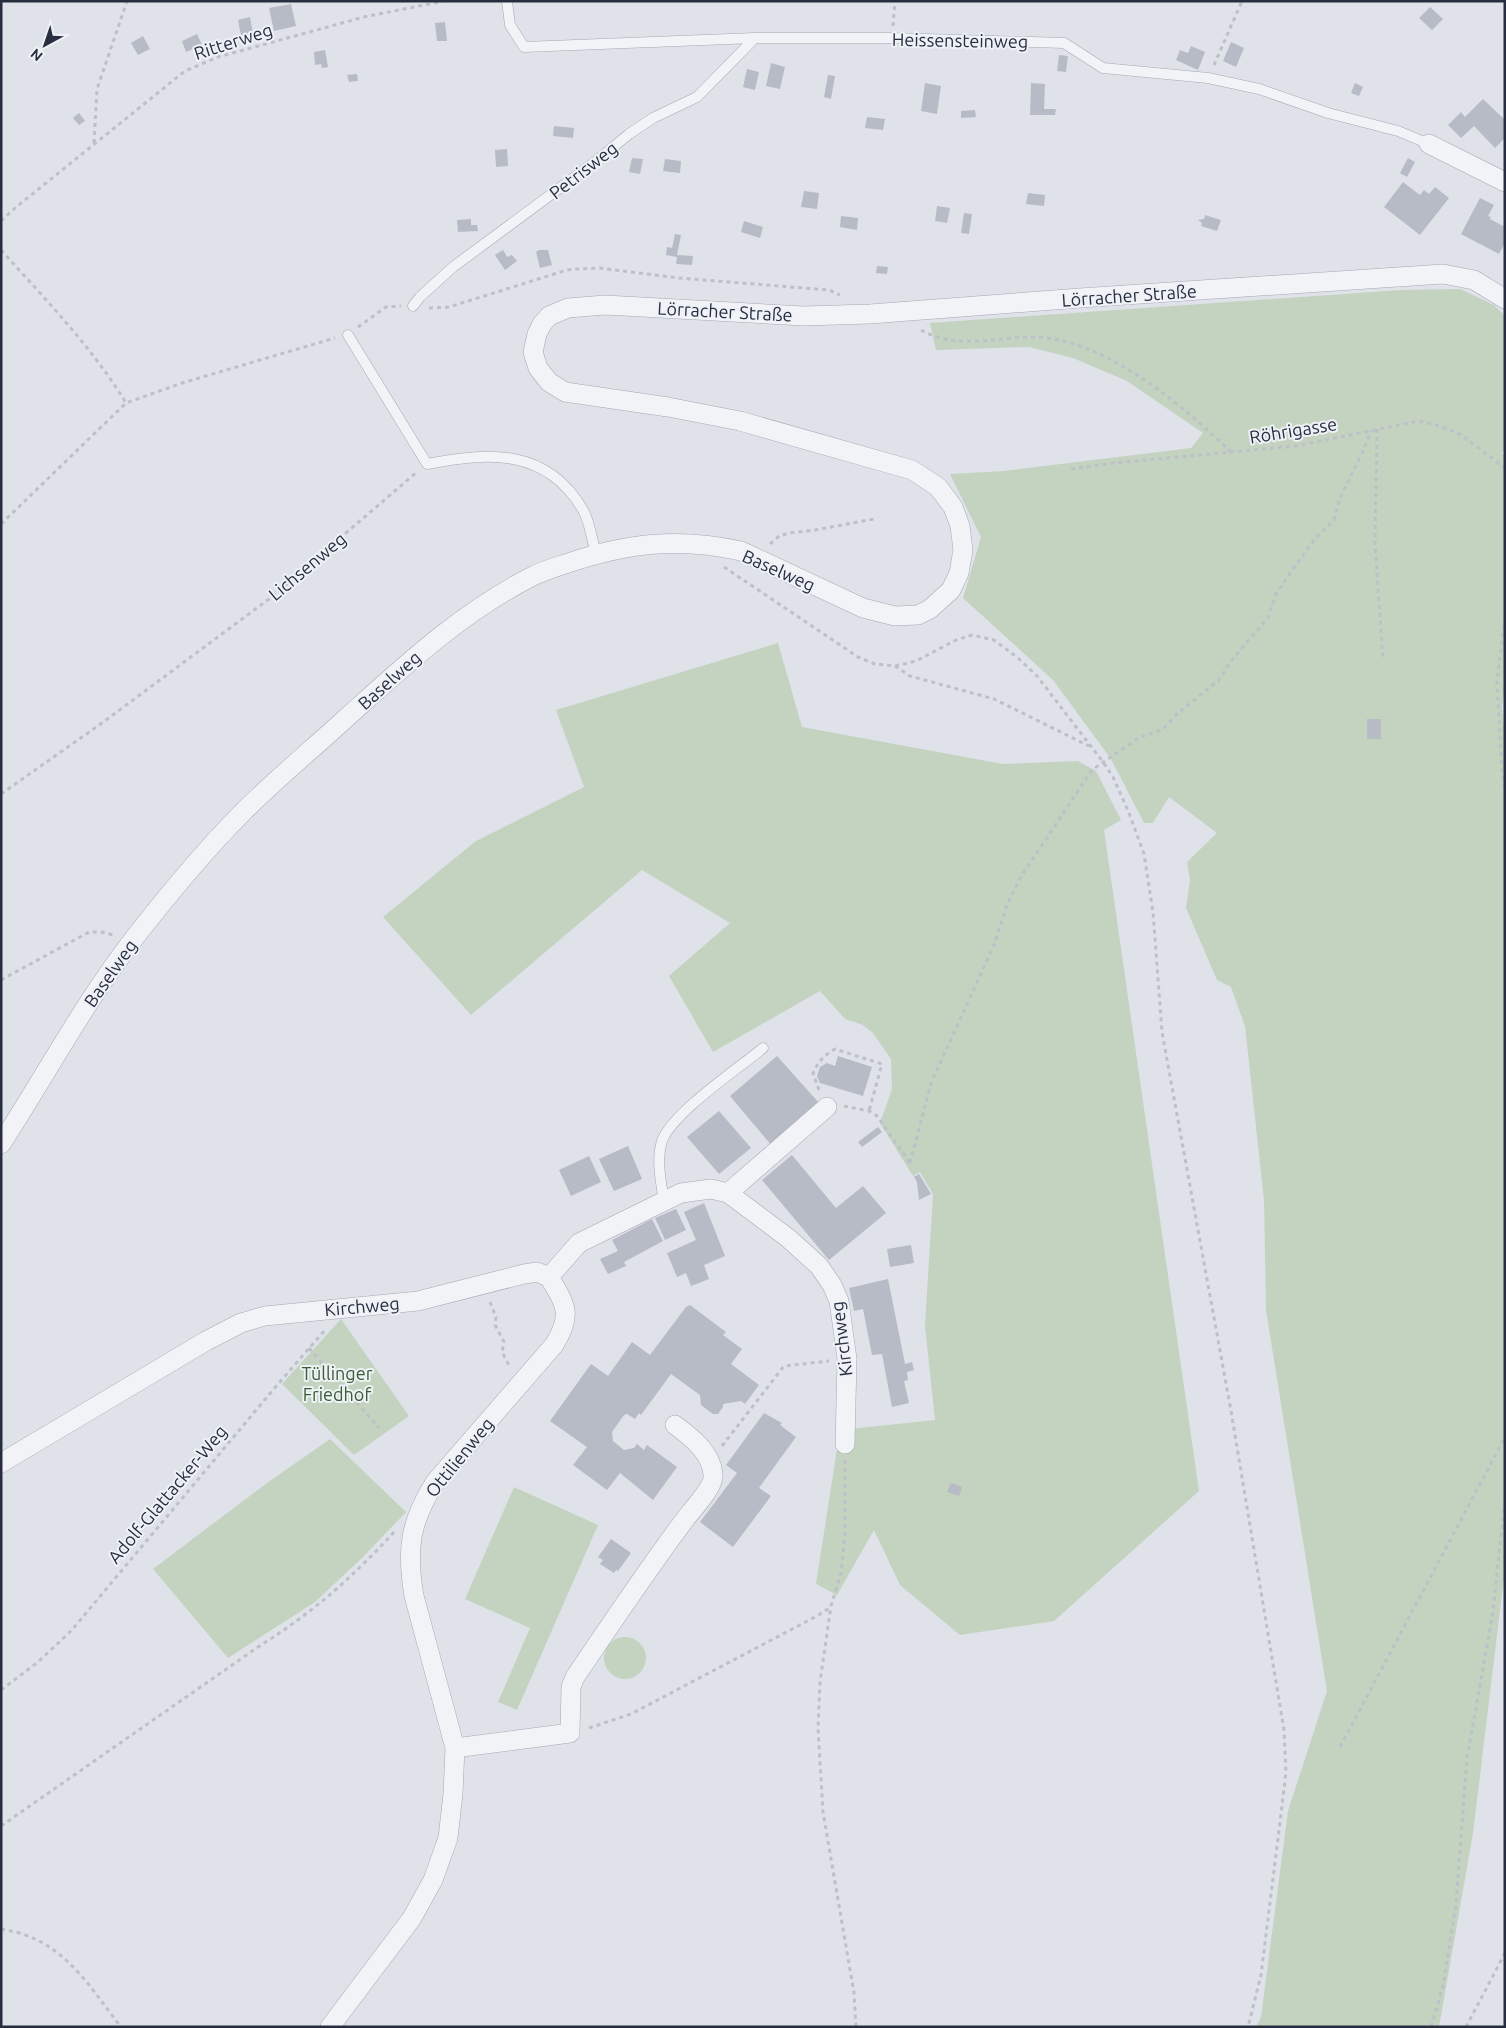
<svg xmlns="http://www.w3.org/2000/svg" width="1506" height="2028" viewBox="0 0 1506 2028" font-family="Ubuntu,sans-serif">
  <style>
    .green { fill: #c3d3c0 }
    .building { fill: #b6bbc6 }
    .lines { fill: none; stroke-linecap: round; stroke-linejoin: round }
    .service-casing { stroke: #a4a8b3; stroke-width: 11 }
    .minor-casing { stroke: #a4a8b3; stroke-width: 20 }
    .path { stroke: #bdc0c7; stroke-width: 3; stroke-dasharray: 4 4; stroke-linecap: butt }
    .service { stroke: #f2f3f7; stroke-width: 10 }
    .minor { stroke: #f2f3f7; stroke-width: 19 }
    .labels { text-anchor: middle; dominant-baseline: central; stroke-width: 4; stroke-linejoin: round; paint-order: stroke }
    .street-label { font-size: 18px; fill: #272e40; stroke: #eef1f6 }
    .park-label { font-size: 18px; fill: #385d34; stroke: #eef1f6 }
  </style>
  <rect width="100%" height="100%" fill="#dfe2e9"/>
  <path class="green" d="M1460 289 1494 305 1505 316V449L1502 453 1505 456V685L1502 707 1505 736V1569L1473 1833 1439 2027H1256L1261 2017 1288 1811 1327 1691 1266 1310 1264 1200 1245 1026 1231 987 1217 980 1186 908 1190 880 1187 862 1217 833 1169 797 1153 823H1144L1111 759 1053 680 963 598 981 537 950 474 1004 471 1191 448 1203 433 1127 381 1073 358 1029 347 936 350 930 323 1400 290Z
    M778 643 802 727 1003 764 1078 761 1096 771 1121 820 1104 830 1199 1491 1054 1621 960 1635 900 1585 874 1530 837 1595 816 1584 840 1430 935 1420 925 1326 933 1194 920 1172 913 1176 880 1123 892 1089 891 1059 873 1033 863 1025 845 1019 820 991 713 1052 669 976 730 923 642 870 471 1015 383 917 476 841 584 787 556 710Z
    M341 1319 409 1416 354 1455 282 1384Z
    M330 1439 406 1512 362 1558 315 1602 228 1658 153 1569 267 1483Z
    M514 1487 598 1525 517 1710 498 1702 530 1628 465 1599Z
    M604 1658a21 21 0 1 1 42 0a21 21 0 1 1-42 0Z"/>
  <path class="building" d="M291 4 296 26 274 31 269 8Z
    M1430 7 1443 19 1432 30 1419 18Z
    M250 17 253 34 241 36 238 20Z
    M445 22 447 41H437L435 23Z
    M197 34 202 45 186 52 182 41Z
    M143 36 150 49 138 55 131 43Z
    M1231 42 1244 48 1236 67 1223 61Z
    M1191 46 1205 52 1198 70 1176 60 1180 50 1188 53Z
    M325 50 328 67 322 68 321 64 315 65 314 52Z
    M1059 55 1068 56 1066 72 1057 71Z
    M771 63 785 67 780 89 766 86Z
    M747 69 759 72 755 90 743 87Z
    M357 74 358 81 349 82 347 75Z
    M828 75 835 76 831 99 824 97Z
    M925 83 941 86 937 114 921 111Z
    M1031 83 1045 84 1044 109H1056L1055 115H1030Z
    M1355 83 1363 87 1359 96 1351 93Z
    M1483 99 1505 120V138L1495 148 1474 126 1461 138 1448 125 1461 112 1465 117Z
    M975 110 976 117 961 118V111Z
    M79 113 85 121 79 125 73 118Z
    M867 117 885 119 883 130 865 128Z
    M554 126 574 128 573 138 553 136Z
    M507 149 508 166 496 167 495 150Z
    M632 158 643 159 640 174 629 172Z
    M1408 158 1415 162 1407 177 1400 173Z
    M665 159 681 161 680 173 663 171Z
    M1403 182 1420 195 1424 190 1429 194 1435 187 1449 198 1420 235 1384 207Z
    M804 191 819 193 817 209 801 207Z
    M1028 193 1045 195 1044 206 1026 204Z
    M1480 198 1494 205 1488 216 1491 217 1490 219 1505 227V243L1499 254 1461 234Z
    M937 206 950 208 947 223 935 221Z
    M964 213 972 214 969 234 961 233Z
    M1205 215 1221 220 1217 231 1201 226 1202 223 1198 220 1204 219Z
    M841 216 858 218 857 230 840 227Z
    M471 219V225H477L478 231 458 232 457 220Z
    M744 221 763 227 760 238 741 232Z
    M675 234 681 235 677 255 693 256 692 265 676 264 677 257 666 255 667 247 672 248Z
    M503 250 507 257 512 255 517 261 505 270 495 255Z
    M539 250H548L552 265 540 268 536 252Z
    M877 266 888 267 887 274 876 273Z
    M1367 719H1381V739H1367Z
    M777 1056 819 1103 772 1146 730 1096Z
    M838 1056 872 1067 863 1096 820 1083 817 1076 820 1067 827 1063 835 1066Z
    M719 1111 751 1148 719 1174 687 1137Z
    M878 1127 882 1132 862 1147 858 1142Z
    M628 1146 642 1179 614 1191 599 1159Z
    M792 1155 836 1208 863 1186 886 1213 829 1260 762 1180Z
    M589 1156 601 1182 571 1196 559 1170Z
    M919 1174 931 1194 919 1200 917 1182 914 1177Z
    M704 1203 725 1256 704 1265 709 1279 691 1286 686 1273 677 1277 667 1253 696 1240 684 1212Z
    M676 1209 686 1230 665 1240 655 1218Z
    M652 1219 663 1241 624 1262 626 1266 608 1274 600 1259 618 1251 612 1240Z
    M911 1245 914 1263 890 1267 887 1249Z
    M888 1279 905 1364 912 1362 914 1370 907 1372 908 1380 904 1381 909 1403 892 1407 882 1354 872 1355 863 1309 854 1311 849 1288Z
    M690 1305 726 1332 723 1335 742 1349 731 1364 759 1385 745 1404 741 1401 723 1404V1407L718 1414H713L701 1405 700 1395 671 1374 641 1415 639 1413 635 1419 627 1414 624 1415 612 1432 613 1441 624 1450 634 1448 637 1444 644 1450 647 1445 677 1467 653 1500 620 1473 607 1490 573 1465 587 1447 550 1421 591 1364 608 1376 632 1342 650 1355 686 1307Z
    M764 1413 782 1423 780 1425 796 1437 759 1488 771 1496 733 1547 700 1522 737 1473 726 1465Z
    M951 1483 962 1487 959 1496 947 1492Z
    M611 1539 631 1553 618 1571 616 1570 614 1573 600 1564 603 1560 598 1557Z"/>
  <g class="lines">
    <defs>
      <path id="service" d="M507 1 510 25 524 47 755 38H892L1064 43 1103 68 1208 78 1259 89 1328 113 1398 131 1429 144
        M413 306 420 297 453 267 595 162 629 134 653 118 697 97 755 38
        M348 335 427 464C489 452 547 448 583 510 590 522 592 540 596 554
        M664 1201C661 1182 656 1160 662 1141 672 1113 739 1068 763 1048"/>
      <path id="minor" d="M1429 144 1505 182
        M1 1144C45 1076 83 1005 132 941 167 896 203 852 243 812 275 780 310 751 344 720 402 668 460 613 531 577 542 571 556 567 568 563 628 543 679 537 741 551L863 608 895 616 918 615 930 609 951 590 959 573 963 550 960 526 953 507 938 487 912 470 740 421 668 407 565 392 549 382 538 368 533 352 537 334 542 324 549 316 568 308 605 305 804 316 870 314 1080 298 1443 274 1474 280 1505 299
        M728 1193 827 1107
        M549 1277 579 1243 681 1193 711 1189 728 1193 788 1238 819 1266 832 1285 839 1301 847 1359 845 1444
        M1 1463 206 1341 241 1323 265 1316 418 1301 524 1274 537 1272 549 1277
        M455 1748 570 1733 571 1687 575 1677C611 1624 647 1570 686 1518 693 1509 715 1486 713 1474 711 1452 691 1437 675 1425
        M330 2027 412 1918 433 1880 448 1838 453 1794 455 1748 414 1596C406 1549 410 1521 436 1481L554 1345C573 1315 566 1305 549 1277"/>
    </defs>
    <use href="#service" class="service-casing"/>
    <use href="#minor" class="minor-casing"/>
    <path class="path" d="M893 26 895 1
      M1214 65 1242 1
      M94 143 97 89 127 1
      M1 221 15 208 185 71 218 57 364 17 444 1
      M1 250C45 299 92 347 126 403L182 383 335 338
      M429 308 449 307 567 270 578 269 600 268 679 278 829 290 840 295
      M358 327 386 307 401 306
      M921 330C962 353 1004 333 1047 338 1115 347 1184 407 1232 453
      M1377 429 1375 543 1383 660
      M1071 469 1114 463 1295 446 1419 421 1440 426 1460 434 1505 468
      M1 524 126 403
      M770 544 779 536 789 533 815 530 874 519
      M724 567 858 657 875 664 895 666 916 661 956 640 972 635 994 640 1018 658 1037 676 1103 762 1113 777 1129 813 1144 854 1153 912 1162 1032 1231 1411 1284 1730 1286 1772 1281 1814 1261 1975 1248 2027
      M1505 617 1497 682 1502 773 1505 791
      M895 666 910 676 994 699 1089 746
      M1 794 102 723 269 599 417 472
      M1 980 89 932H102L113 935
      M819 1090 813 1073C818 1062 824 1055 835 1049L882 1064 869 1111
      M844 1106 869 1111 877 1116 910 1163
      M910 1163 931 1083 994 945 1007 905 1020 878 1092 770 1140 737 1162 730 1177 714 1219 680 1231 661 1268 618 1276 594 1292 570 1315 539 1334 520 1340 498 1363 451 1371 431
      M490 1302 496 1317 495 1325 504 1342 502 1352 510 1367
      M309 1348 379 1428
      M722 1446 784 1366 829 1361
      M845 1460V1535L841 1573 831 1606 820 1682 818 1728 823 1812 854 1993 856 2027
      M1 1690 38 1662 71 1631 278 1384 326 1329
      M589 1728 631 1714 817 1616 831 1607
      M1340 1747 1505 1437
      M1 1826 258 1647C312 1613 351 1579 394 1532
      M1 1929C62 1938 86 1982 121 2027
      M1431 2027 1443 1986 1456 1904 1467 1758 1493 1612 1505 1498
      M1466 2027 1505 1953"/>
    <use href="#service" class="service"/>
    <use href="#minor" class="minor"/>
  </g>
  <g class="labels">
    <g class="street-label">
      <text transform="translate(960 40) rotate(1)">Heissensteinweg</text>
      <text transform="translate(233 41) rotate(-18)">Ritterweg</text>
      <text transform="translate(583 170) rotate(-38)">Petrisweg</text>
      <text transform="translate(1129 295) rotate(-4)">Lörracher Straße</text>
      <text transform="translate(725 311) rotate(3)">Lörracher Straße</text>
      <text transform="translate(1293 430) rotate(-9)">Röhrigasse</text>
      <text transform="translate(307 566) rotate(-40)">Lichsenweg</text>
      <text transform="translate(779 570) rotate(24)">Baselweg</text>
      <text transform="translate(389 680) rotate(-42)">Baselweg</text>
      <text transform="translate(110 973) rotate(-55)">Baselweg</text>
      <text transform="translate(362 1306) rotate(-5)">Kirchweg</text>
      <text transform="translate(841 1339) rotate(-97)">Kirchweg</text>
      <text transform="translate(459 1457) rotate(-51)">Ottilienweg</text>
      <text transform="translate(167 1494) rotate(-50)">Adolf-Glattacker-Weg</text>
    </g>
    <g class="park-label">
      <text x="337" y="1373">Tüllinger<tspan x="337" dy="21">Friedhof</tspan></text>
    </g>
  </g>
  <rect width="1506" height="2028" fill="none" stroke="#272e40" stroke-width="5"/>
  <g transform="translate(45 45) rotate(220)" stroke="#eef1f6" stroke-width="4" paint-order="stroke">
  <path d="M0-4L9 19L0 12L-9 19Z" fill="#272e40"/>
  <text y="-8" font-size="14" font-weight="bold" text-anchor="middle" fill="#272e40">N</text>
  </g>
</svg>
